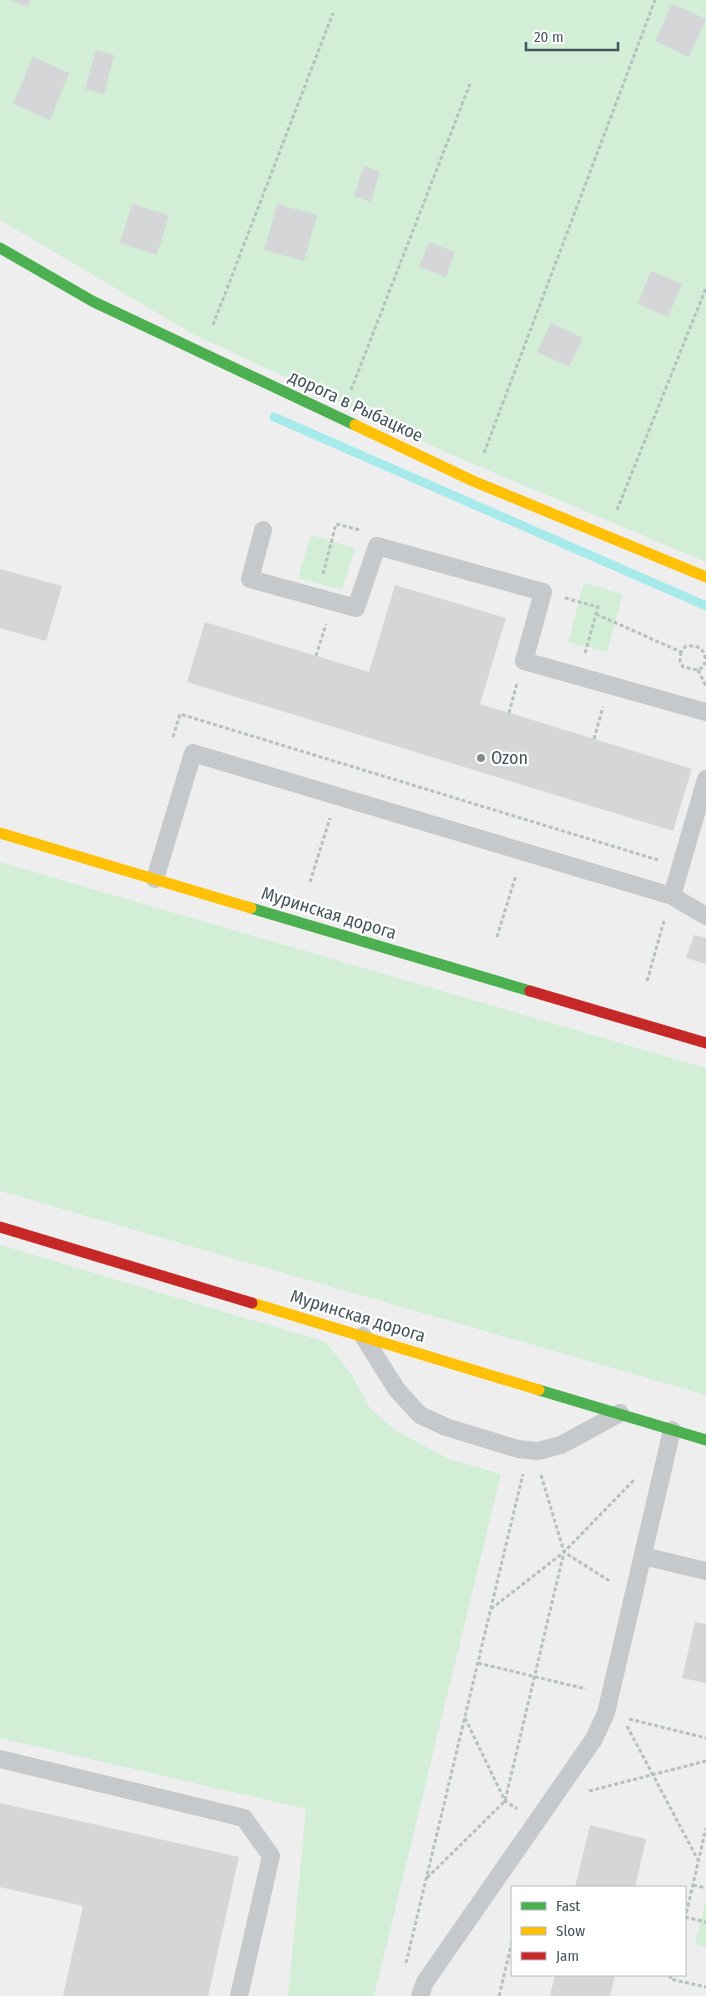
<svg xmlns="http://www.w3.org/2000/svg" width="706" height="1996" viewBox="0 0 706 1996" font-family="'Fira Sans Condensed',sans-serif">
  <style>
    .green { fill: #d2eed7 }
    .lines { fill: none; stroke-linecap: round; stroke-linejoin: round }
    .stream { stroke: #a7eaec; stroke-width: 9 }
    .building { fill: #d5d6d7 }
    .path { stroke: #b5c2bc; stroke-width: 3; stroke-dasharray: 4 2.5; stroke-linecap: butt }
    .lane { stroke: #c6c9cb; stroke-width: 18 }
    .fast { stroke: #4caf50; stroke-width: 11 }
    .slow { stroke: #ffc107; stroke-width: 11 }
    .jam { stroke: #c62828; stroke-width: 11 }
    .poi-dot { fill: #818b8e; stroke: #fff; stroke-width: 2 }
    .labels { text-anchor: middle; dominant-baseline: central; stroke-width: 4.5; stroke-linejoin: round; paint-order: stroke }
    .street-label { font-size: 18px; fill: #46555b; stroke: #fff }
    .poi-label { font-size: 18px; fill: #46555b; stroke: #fff; text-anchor: start }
  </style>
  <rect width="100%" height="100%" fill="#efeeee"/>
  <path class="green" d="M0 0H706V562L459 458 193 334 0 220Z
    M311 535 355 548 342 590 298 578Z
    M584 583 623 594 607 652 568 642Z
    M0 862 706 1068V1395L0 1191Z
    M0 1245 326 1342 353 1377 370 1408 395 1430 449 1459 501 1474 374 1996H288L306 1809 0 1738Z
    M706 1899V1947L695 1944Z"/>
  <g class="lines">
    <path class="stream" d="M274 417 706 606"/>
  </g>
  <path class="building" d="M9 0H30L28 6Z
    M672 4 706 19 689 57 655 41Z
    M96 50 114 55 104 94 85 89Z
    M33 57 69 73 50 120 13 104Z
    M364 166 380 172 371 202 354 196Z
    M132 204 169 215 157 255 120 243Z
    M277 204 317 215 304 261 264 250Z
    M429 242 455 252 446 277 419 267Z
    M651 271 682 284 668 317 638 304Z
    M551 323 583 338 569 367 537 352Z
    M0 569 62 586 46 641 0 628Z
    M395 585 506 618 480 704 692 769 673 831 187 682 205 622 369 672Z
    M694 935 706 938V964L686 958Z
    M695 1622 706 1624V1683L682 1678Z
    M0 1803 239 1857 208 1996H63L83 1906 0 1887Z
    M590 1825 646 1839 635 1887H575Z
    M555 1975H615L610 1996H550Z"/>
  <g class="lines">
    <path class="path" d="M213 325 333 13
      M351 390 470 84
      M484 453 655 0
      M617 510 706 288
      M323 574 336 524 360 530
      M565 598 598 607 585 653
      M596 614 681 652 686 646C700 645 704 649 706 662
      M681 652 680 661 683 667 698 670 703 667 705 662
      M316 656 326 624
      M698 670 706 686
      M509 713 517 683
      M173 737 180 714 658 860
      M594 739 603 707
      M310 882 330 818
      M497 937 516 875
      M647 981 664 921
      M541 1475 564 1552 611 1582
      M491 1609 564 1552 634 1480
      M478 1663 586 1689
      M465 1718 505 1801 517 1809
      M629 1719 706 1738
      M627 1726 698 1860
      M589 1791 706 1761
      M427 1878 505 1801 564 1552
      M693 1885 706 1888
      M685 1917 706 1922
      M685 1919 706 1828
      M406 1963 523 1474
      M671 1975 670 1979 706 1987
      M499 1996 512 1942"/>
    <path class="lane" d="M263 530 250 579 356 608 377 546 543 592 524 661 706 712
      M155 879 193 753 672 896 706 916
      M672 896 706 779
      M363 1336 397 1390 420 1415 446 1427 518 1449 538 1451 561 1445 620 1413
      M643 1556 706 1571
      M0 1759 244 1818 271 1856 239 1996
      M420 1996 425 1982 594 1739 606 1713 672 1430"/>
    <path class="fast" d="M0 248 94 302 355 425
      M251 908 530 991
      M539 1390 706 1440"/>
    <path class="slow" d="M355 425 473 481 706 577
      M0 833 251 908
      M252 1303 539 1390"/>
    <path class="jam" d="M530 991 706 1043
      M0 1227 252 1303"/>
  </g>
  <circle class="poi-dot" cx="481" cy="758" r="5"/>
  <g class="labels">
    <g class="street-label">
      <text transform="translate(356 406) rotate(25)">дорога в Рыбацкое</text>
      <text transform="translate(329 913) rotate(17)">Муринская дорога</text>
      <text transform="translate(358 1316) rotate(17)">Муринская дорога</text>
    </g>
    <g class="poi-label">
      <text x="491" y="758">Ozon</text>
    </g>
  </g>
  <rect x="511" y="1886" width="175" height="90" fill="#ffffff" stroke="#b5bbbd"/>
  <rect x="521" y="1902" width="25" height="8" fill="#4caf50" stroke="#b5bbbd"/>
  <text x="556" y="1911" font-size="15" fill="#46555b">Fast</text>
  <rect x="521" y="1927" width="25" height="8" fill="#ffc107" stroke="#b5bbbd"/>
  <text x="556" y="1936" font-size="15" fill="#46555b">Slow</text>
  <rect x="521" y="1952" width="25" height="8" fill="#c62828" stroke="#b5bbbd"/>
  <text x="556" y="1961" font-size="15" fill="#46555b">Jam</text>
  <path d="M526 42v8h92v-8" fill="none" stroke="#46555b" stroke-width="2.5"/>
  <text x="534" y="42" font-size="15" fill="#46555b" stroke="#ffffff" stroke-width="4" paint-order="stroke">20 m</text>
</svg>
